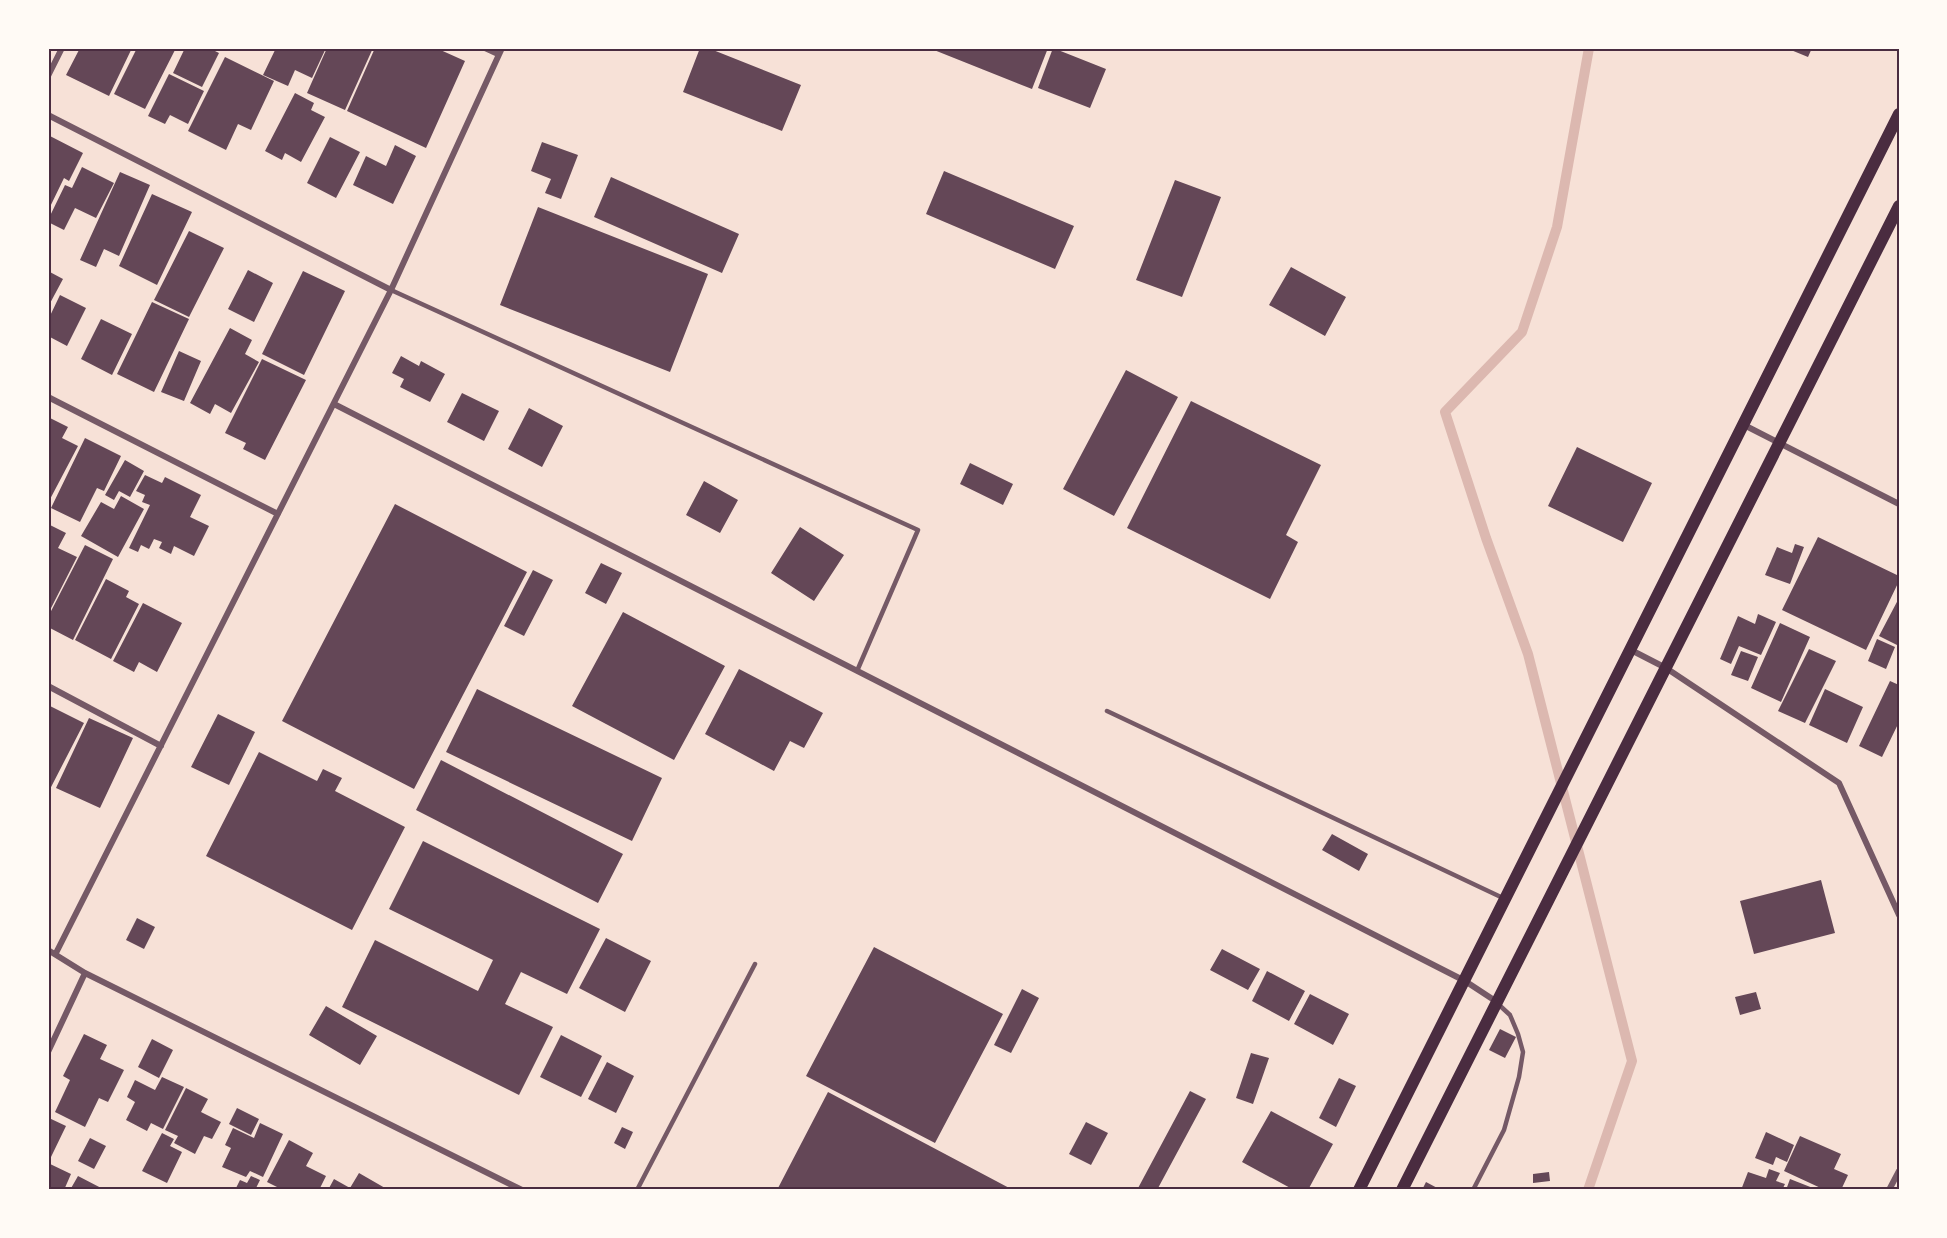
<svg xmlns="http://www.w3.org/2000/svg" width="1947" height="1238" viewBox="0 0 1947 1238" font-family="'Roboto Condensed',sans-serif">
  <style>
    .lines { fill: none; stroke-linecap: round; stroke-linejoin: round }
    .stream { stroke: #dcb8b0; stroke-width: 10 }
    .building { fill: #644757 }
    .service { stroke: #755966; stroke-width: 4.5 }
    .minor { stroke: #755966; stroke-width: 6 }
    .secondary { stroke: #4a2c40; stroke-width: 12 }
    .neatline { fill: none; stroke: #4a2c40; stroke-width: 2 }
  </style>
  <rect width="100%" height="100%" fill="#f7e1d7"/>
  <g class="lines">
    <path class="stream" d="M1588 1190 1632 1061 1528 654 1486 538 1445 412 1522 332 1557 227 1589 48"/>
  </g>
  <path class="building" d="M80 48H132L109 96 66 75Z
    M137 48H176L145 109 114 94Z
    M185 48H209L219 53 202 87 173 73Z
    M276 48H326L312 78 295 70 288 86 263 75Z
    M327 48H373L345 110 307 93Z
    M375 48H436L465 61 426 148 347 111Z
    M700 48H708L801 85 782 131 683 92Z
    M929 48H1048L1032 89Z
    M1053 48 1106 69 1090 108 1038 88Z
    M1786 48H1812L1808 57Z
    M225 57 274 81 251 130 238 124 226 150 188 131Z
    M169 74 204 91 188 124 170 115 165 124 148 116Z
    M295 93 314 103 311 110 325 117 301 162 285 153 282 160 265 151Z
    M48 135 83 153 69 181 64 178 48 211Z
    M330 137 360 152 336 198 307 183Z
    M542 142 578 155 561 199 545 193 551 179 531 171Z
    M395 145 416 156 393 204 353 185 366 156 386 166Z
    M82 167 114 183 96 218 75 208 64 230 48 222V220L65 185 72 188Z
    M944 171 1074 226 1055 269 926 214Z
    M120 172 150 185 119 256 104 249 96 267 80 260Z
    M611 177 739 234 722 273 594 217Z
    M1175 180 1221 197 1182 297 1136 280Z
    M152 194 192 212 157 285 119 266Z
    M538 207 708 274 670 372 500 305Z
    M189 231 224 248 189 317 154 300Z
    M1291 267 1346 297 1325 336 1269 305Z
    M248 270 273 283 254 322 228 309Z
    M48 271 63 279 48 307Z
    M303 271 345 291 304 375 262 354Z
    M60 295 86 308 67 346 48 336V320Z
    M152 302 189 319 154 392 117 374Z
    M101 319 132 334 112 375 81 359Z
    M230 328 252 340 245 354 259 362 231 413 215 404 210 414 190 403Z
    M179 351 201 361 184 401 161 392Z
    M401 356 419 366 421 361 445 374 430 402 400 387 404 379 392 373Z
    M262 359 306 380 265 460 243 449 246 443 225 433Z
    M1126 370 1178 397 1114 516 1063 489Z
    M462 393 499 411 484 441 447 422Z
    M1191 401 1321 465 1286 535 1298 542 1270 599 1127 528Z
    M529 408 563 426 542 467 508 449Z
    M48 417 68 427 62 438 78 446 48 503Z
    M85 438 121 456 104 491 97 488 80 522 51 508Z
    M1577 447 1652 483 1623 542 1548 506Z
    M125 460 144 471 130 497 119 491 114 500 105 495Z
    M970 463 1013 484 1003 505 960 484Z
    M145 475 162 483 165 477 201 495 190 517 209 526 194 556 174 546 171 554 159 548 162 542 154 539 149 549 141 545 138 552 129 548 150 505 142 502 145 495 136 491Z
    M704 481 738 500 720 533 686 515Z
    M121 496 144 509 118 557 81 536 101 502 114 509Z
    M395 504 527 572 414 789 282 721Z
    M48 524 66 533 58 548 77 557 48 614Z
    M800 527 844 555 814 601 771 573Z
    M1818 537 1899 576V581L1866 650 1782 610Z
    M1795 544 1804 547 1790 584 1765 575 1777 547 1792 553Z
    M85 545 113 559 73 640 48 627V617Z
    M601 563 622 573 606 604 585 593Z
    M533 570 553 580 524 636 504 626Z
    M106 579 129 591 126 597 139 604 111 659 75 640Z
    M1899 598V646L1879 636Z
    M143 603 182 623 157 672 139 662 134 672 113 661Z
    M623 612 725 666 674 760 572 706Z
    M1758 614 1776 622 1761 655 1739 646 1731 664 1720 659 1738 616 1755 624Z
    M1780 623 1810 637 1781 702 1751 688Z
    M1877 639 1895 647 1886 669 1868 661Z
    M1809 649 1836 661 1805 723 1778 711Z
    M1741 651 1758 657 1748 681 1731 675Z
    M739 669 823 713 804 748 790 741 774 771 705 734Z
    M1890 681 1899 685V722L1882 757 1859 746Z
    M477 689 662 778 632 841 446 752Z
    M1825 689 1863 707 1847 743 1809 725Z
    M48 705 84 723 48 793Z
    M218 714 255 732 229 785 191 767Z
    M89 718 133 738 100 808 56 788Z
    M259 752 317 781 323 769 342 778 335 791 405 827 352 930 206 856Z
    M441 760 623 854 598 903 416 810Z
    M1332 834 1368 854 1359 871 1322 850Z
    M423 841 600 929 567 994 521 972 505 1004 553 1027 519 1095 342 1007 375 940 478 991 493 960 389 909Z
    M1821 880 1835 933 1754 954 1740 901Z
    M137 918 155 927 144 949 126 940Z
    M606 938 651 961 625 1012 579 988Z
    M874 947 1003 1014 935 1143 806 1076Z
    M1222 949 1260 969 1248 990 1210 970Z
    M1267 971 1305 991 1289 1021 1252 1001Z
    M1022 989 1039 998 1011 1053 994 1045Z
    M1756 992 1761 1009 1740 1015 1735 997Z
    M1310 994 1349 1014 1333 1045 1294 1024Z
    M326 1006 377 1036 360 1065 309 1035Z
    M1500 1029 1516 1037 1505 1058 1489 1050Z
    M84 1034 107 1045 100 1059 124 1070 108 1102 99 1098 85 1127 55 1112 70 1080 63 1076Z
    M561 1035 602 1056 581 1097 540 1077Z
    M152 1039 173 1050 159 1078 138 1067Z
    M1251 1053 1269 1058 1253 1104 1236 1098Z
    M607 1062 634 1076 616 1113 588 1099Z
    M162 1077 184 1087 163 1129 151 1123 147 1131 126 1120 135 1102 127 1097 135 1080 155 1090Z
    M1339 1078 1356 1086 1336 1127 1319 1118Z
    M186 1088 208 1099 201 1112 221 1122 212 1139 204 1136 195 1154 174 1143 178 1136 165 1130Z
    M1190 1091 1206 1099 1157 1190H1137Z
    M828 1092 1013 1190H777Z
    M237 1108 259 1119 251 1135 229 1124Z
    M1271 1111 1333 1144 1308 1190H1294L1242 1162Z
    M49 1118 66 1126 51 1157 48 1155Z
    M1086 1122 1108 1133 1091 1165 1069 1154Z
    M260 1123 283 1134 263 1177 250 1171 246 1177 222 1167 231 1148 225 1145 233 1128 254 1138Z
    M622 1127 633 1132 625 1149 614 1143Z
    M1766 1132 1794 1145 1787 1162 1776 1157 1773 1165 1755 1158Z
    M162 1133 174 1139 170 1146 182 1152 167 1183 142 1171Z
    M1800 1136 1841 1154 1834 1169 1848 1175 1841 1190H1825L1784 1171Z
    M90 1138 106 1146 94 1169 78 1161Z
    M289 1140 313 1153 306 1166 326 1176 319 1190H283L267 1182Z
    M48 1163 71 1174 64 1190H48Z
    M1769 1169 1780 1173 1776 1181 1785 1184 1782 1190H1741L1748 1172 1766 1178Z
    M1549 1172 1550 1181 1533 1183V1174Z
    M359 1173 385 1188 384 1190H328L334 1179 350 1188Z
    M78 1176 105 1190H70Z
    M251 1176 260 1180 255 1190H235L240 1180 247 1183Z
    M1790 1179 1818 1190H1786Z
    M1426 1182 1441 1190H1422Z"/>
  <g class="lines">
    <path class="service" d="M391 290 918 530 857 671
      M1107 711 1503 898
      M637 1190 755 964
      M1473 1190 1504 1130 1519 1077 1523 1052 1518 1034 1510 1015 1497 1003"/>
    <path class="minor" d="M485 48 498 54
      M48 76 62 48
      M48 115 391 290
      M48 397 278 514
      M334 404 1465 981 1497 1002
      M1744 425 1899 504
      M1631 650 1666 668 1839 783 1899 915
      M48 686 161 746
      M48 950 85 973 522 1190
      M56 953 391 290 502 48
      M48 1052 85 973
      M1889 1190 1899 1171"/>
    <path class="secondary" d="M1359 1190 1899 114
      M1402 1190 1899 206"/>
  </g>
  <rect width="1947" height="1238" fill="none" stroke="#fffaf5" stroke-width="99"/>
  <rect x="50" y="50" width="1848" height="1138" class="neatline"/>
</svg>
